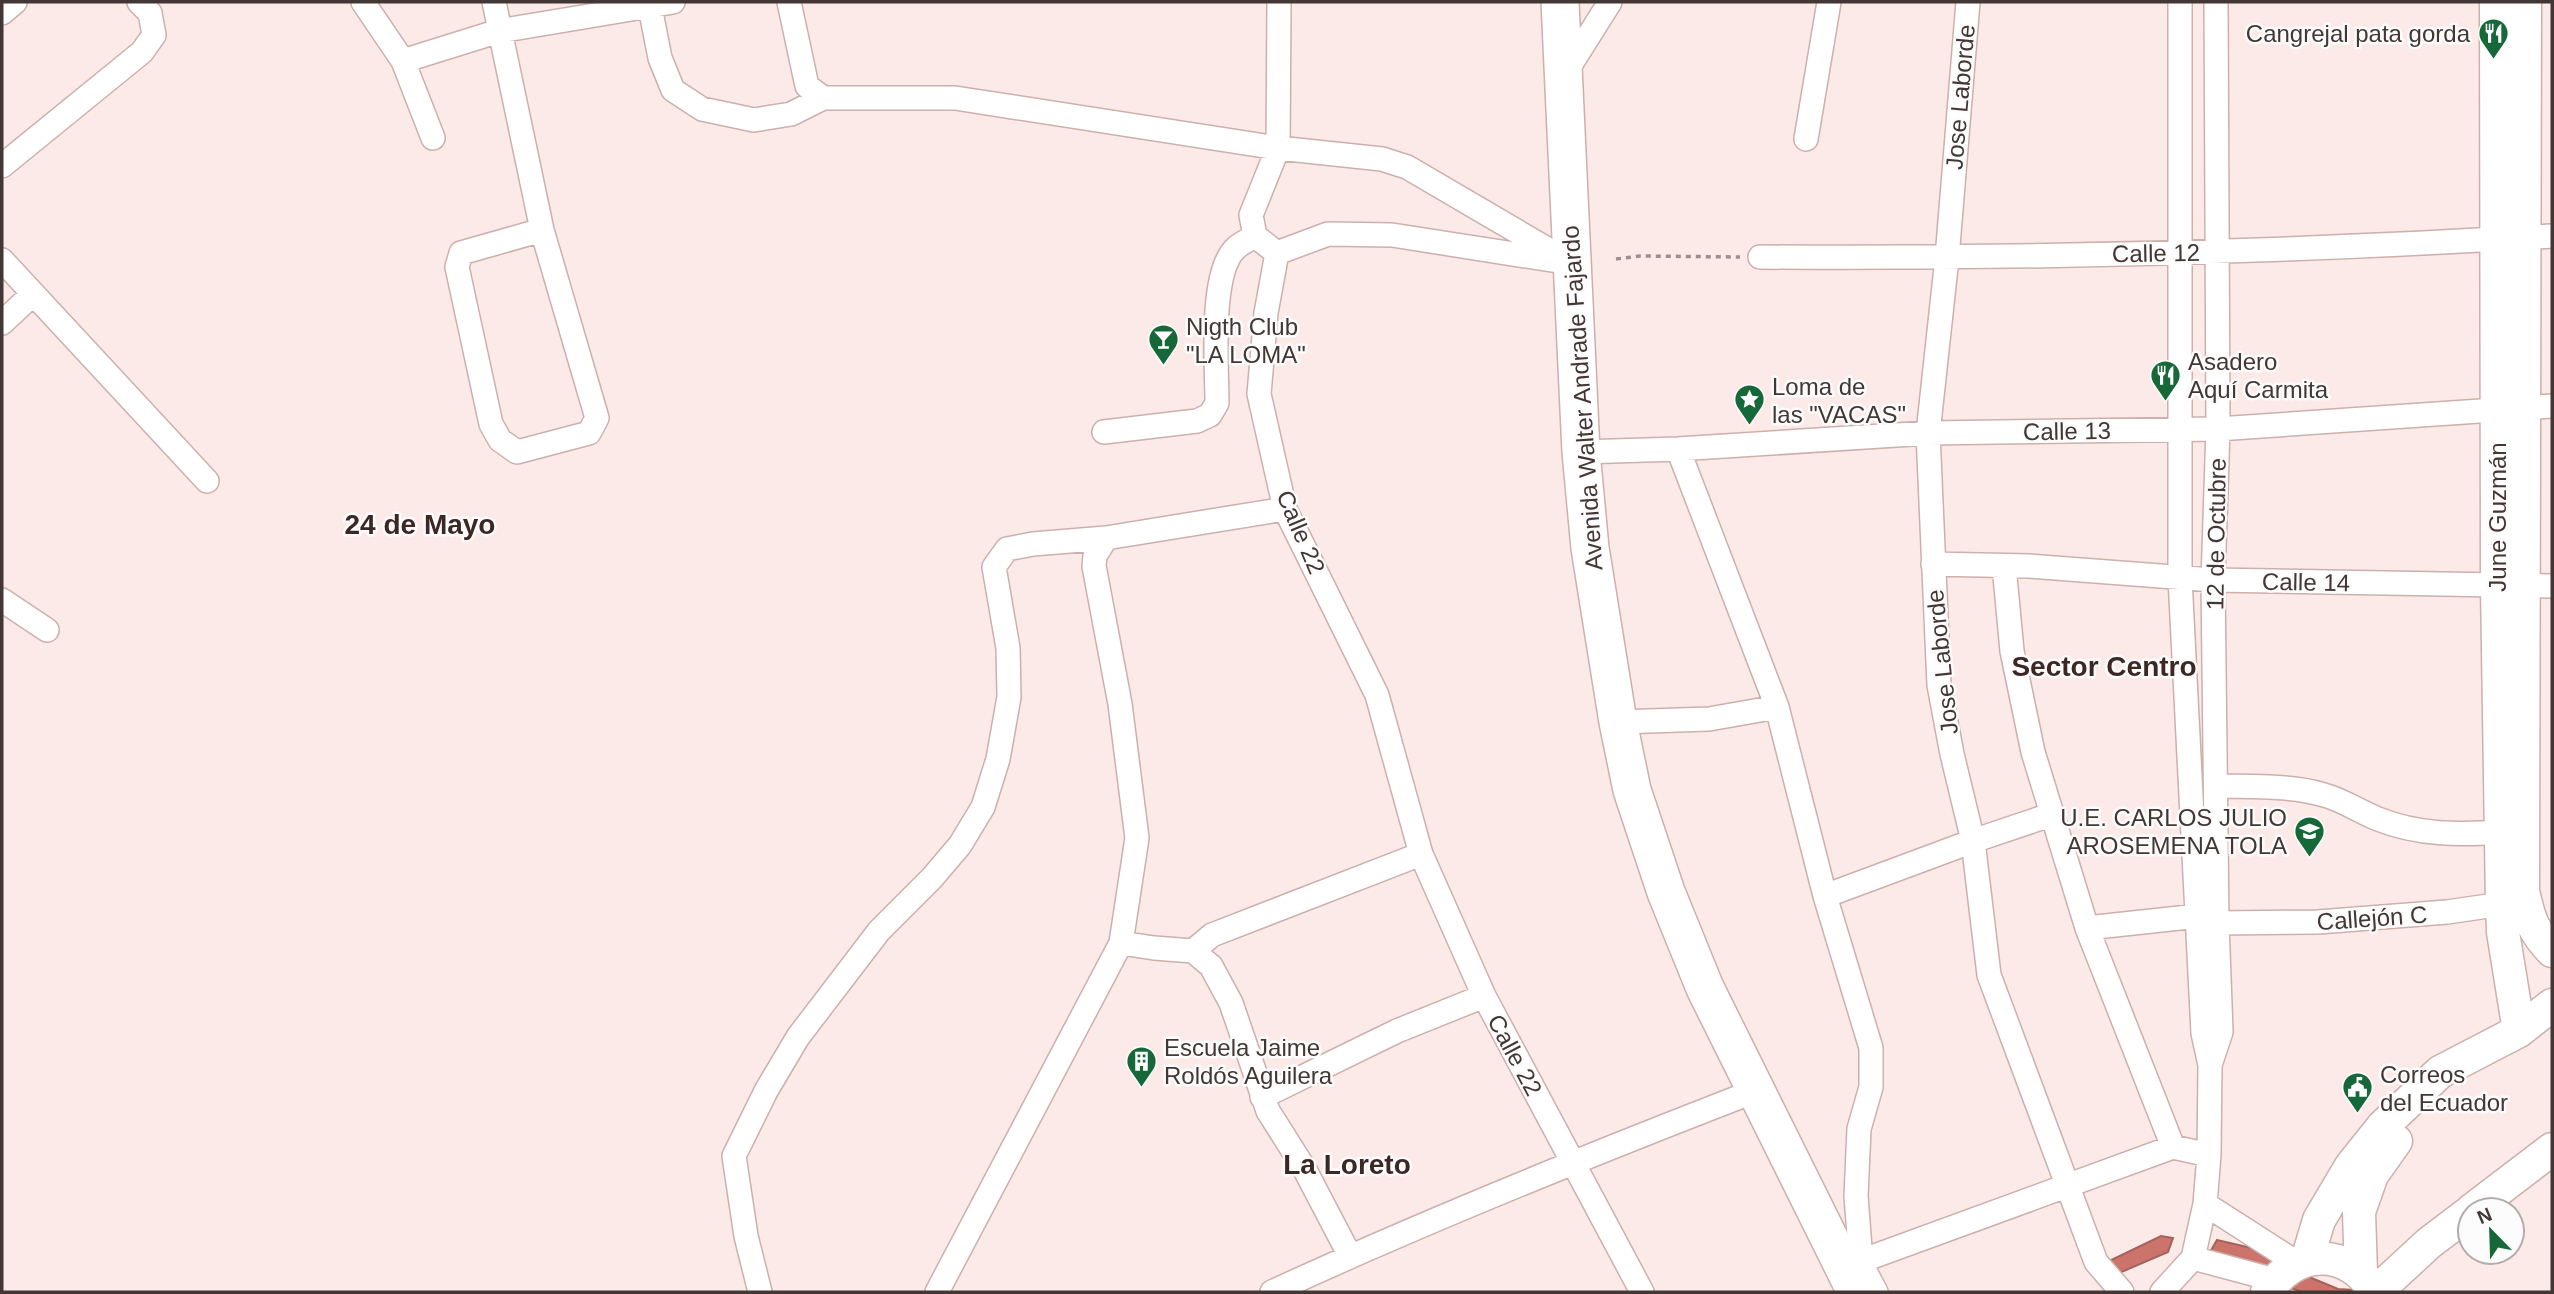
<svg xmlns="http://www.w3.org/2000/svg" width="2554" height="1294" viewBox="0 0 2554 1294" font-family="Helvetica,sans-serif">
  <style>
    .water { fill: #cc746c; stroke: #a3625c; stroke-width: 2 }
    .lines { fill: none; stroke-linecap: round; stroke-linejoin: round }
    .street-casing { stroke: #ccb0ac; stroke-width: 26 }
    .secondary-casing { stroke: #ccb0ac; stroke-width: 35 }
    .primary-casing { stroke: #ccb0ac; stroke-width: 40 }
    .path { stroke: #9d8f8d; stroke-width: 3.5; stroke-dasharray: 5 5; stroke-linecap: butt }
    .street { stroke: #fff; stroke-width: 23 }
    .secondary { stroke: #fff; stroke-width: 32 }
    .primary { stroke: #fff; stroke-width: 37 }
    .labels { text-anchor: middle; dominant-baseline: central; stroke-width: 5; stroke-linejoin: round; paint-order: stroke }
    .poi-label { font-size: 24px; fill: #423735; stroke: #fcfcfc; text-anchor: start }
    .street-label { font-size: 24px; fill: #423735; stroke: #fcfcfc }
    .quarter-label { font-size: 28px; font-weight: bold; fill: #3d2725; stroke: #fcfcfc }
  </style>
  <rect width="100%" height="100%" fill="#fceae8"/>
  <path class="water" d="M2161 1236 2173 1238 2168 1252 2119 1273 2109 1261Z
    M2217 1240 2260 1250 2297 1272 2338 1289 2388 1292H2303L2205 1261Z"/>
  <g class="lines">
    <defs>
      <path id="street" d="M363 2 403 61 433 138
        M494 2 542 230 597 418 589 433 517 452 500 440 491 424 457 267 461 253 542 230
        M649 2 660 58 673 90 702 109 754 120 791 114 823 98
        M789 2 807 86 823 98H955L1278 148 1279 2
        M1968 2 1947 258 1928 433 1939 685 1952 754 1973 841 1989 975 2096 1262 2122 1292
        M2180 2V578L2203 1033 2210 1065 2221 1032 2217 923 2213 580 2218 429 2216 2
        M2 13 15 2
        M403 61 499 31 673 2
        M1564 75 1610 2
        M1806 139 1829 2
        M2 166 142 52 154 35 150 13 139 2
        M1277 253 1328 234 1392 235 1558 261
        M1760 257C2024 259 2288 252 2552 236
        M2 260 207 481
        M1571 263 1407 167 1382 159 1278 148 1251 215 1255 236 1277 253 1266 313 1259 394 1285 509 1377 695 1421 854 1484 996 1642 1292
        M2 323 33 294
        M1104 432 1197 421 1210 415 1217 403C1217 367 1209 272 1236 248 1241 243 1249 240 1255 236
        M1678 449 1777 707
        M1581 452 1678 449 1928 433 2218 429 2552 406
        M1933 564 2029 566 2213 580 2552 586
        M2004 566 2012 651 2033 752 2087 928 2173 1147
        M2 600 47 630
        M1618 722 1709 719 1777 707 1825 896 1871 1048V1087L1859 1129 1856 1196 1861 1261 2173 1147 2209 1155
        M2216 786C2252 787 2290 785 2324 795 2343 800 2360 812 2378 819 2418 835 2459 835 2501 832
        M1825 896 1973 841 2053 814
        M2087 928 2198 916 2217 923 2318 922 2447 912 2502 904 2514 896
        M1121 943 1154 948 1193 951 1212 935 1421 854
        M1193 951 1211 966 1231 1003 1268 1111 1304 1168 1350 1256
        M1262 1097 1397 1031 1484 996
        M2205 1204 2297 1263
        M1858 1258 1876 1292
        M2193 1258 2275 1280
        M760 1292 746 1236 734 1156 766 1091 798 1037 879 931 932 878 960 845 983 807 998 759 1009 697 1008 648 994 567 1007 549 1033 544 1106 538
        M937 1292 1121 943 1137 838 1120 704 1094 566 1095 556 1106 538 1285 509
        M1272 1292C1430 1219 1592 1154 1755 1091
        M2162 1292 2193 1258 2205 1204 2209 1155 2210 1065"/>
      <path id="secondary" d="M2496 2 2497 586 2502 904 2503 932 2519 1031
        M2525 2 2523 891C2529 918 2532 930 2552 951
        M2472 1210 2552 1149
        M2307 1260 2319 1220 2351 1166 2383 1126 2440 1072 2519 1031 2552 1005
        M2361 1273 2359 1212 2372 1175 2396 1141
        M2267 1292C2295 1248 2348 1247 2375 1292
        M2376 1292 2429 1243 2470 1212"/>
      <path id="primary" d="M1560 2 1581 452 1590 548 1618 722 1632 790 1666 892 1705 988 1856 1292"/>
    </defs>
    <use href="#street" class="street-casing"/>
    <use href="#secondary" class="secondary-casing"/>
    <use href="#primary" class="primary-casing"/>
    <path class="path" d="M1616 259 1640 256 1740 257"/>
    <use href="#street" class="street"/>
    <use href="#secondary" class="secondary"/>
    <use href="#primary" class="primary"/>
  </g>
  <defs>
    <symbol id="restaurant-pin" viewBox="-11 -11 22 30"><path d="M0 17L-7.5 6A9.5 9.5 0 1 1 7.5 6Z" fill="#166839" stroke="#fcfcfc"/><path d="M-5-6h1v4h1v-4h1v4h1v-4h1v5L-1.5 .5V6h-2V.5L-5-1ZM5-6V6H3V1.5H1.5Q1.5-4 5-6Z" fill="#fff"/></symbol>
    <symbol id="bar-pin" viewBox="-11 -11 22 30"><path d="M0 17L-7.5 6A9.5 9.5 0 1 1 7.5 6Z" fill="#166839" stroke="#fcfcfc"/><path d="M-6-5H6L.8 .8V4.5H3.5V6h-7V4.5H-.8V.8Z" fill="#fff"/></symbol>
    <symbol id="sight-pin" viewBox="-11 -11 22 30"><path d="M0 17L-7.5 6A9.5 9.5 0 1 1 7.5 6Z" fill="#166839" stroke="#fcfcfc"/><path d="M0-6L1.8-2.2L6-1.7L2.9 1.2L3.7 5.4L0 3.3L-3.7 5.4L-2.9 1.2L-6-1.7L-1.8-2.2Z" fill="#fff"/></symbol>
    <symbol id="school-pin" viewBox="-11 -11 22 30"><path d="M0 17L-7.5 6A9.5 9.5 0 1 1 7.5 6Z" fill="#166839" stroke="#fcfcfc"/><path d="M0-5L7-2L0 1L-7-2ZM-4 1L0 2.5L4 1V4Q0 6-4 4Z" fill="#fff"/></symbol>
    <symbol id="building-pin" viewBox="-11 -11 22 30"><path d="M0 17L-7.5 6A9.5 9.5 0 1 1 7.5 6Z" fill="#166839" stroke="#fcfcfc"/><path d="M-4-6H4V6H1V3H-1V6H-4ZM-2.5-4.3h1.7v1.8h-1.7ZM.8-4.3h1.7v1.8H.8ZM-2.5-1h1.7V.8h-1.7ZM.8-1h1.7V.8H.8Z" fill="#fff"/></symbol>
    <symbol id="civic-pin" viewBox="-11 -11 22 30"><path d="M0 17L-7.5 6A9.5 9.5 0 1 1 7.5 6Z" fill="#166839" stroke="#fcfcfc"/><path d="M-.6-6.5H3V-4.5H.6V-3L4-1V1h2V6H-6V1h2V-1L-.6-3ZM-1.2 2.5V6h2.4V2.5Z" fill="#fff"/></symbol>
  </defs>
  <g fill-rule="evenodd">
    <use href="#restaurant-pin" x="2476" y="16" width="35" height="47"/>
    <use href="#bar-pin" x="1146" y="322" width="35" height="47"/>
    <use href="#restaurant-pin" x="2148" y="358" width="35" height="47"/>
    <use href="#sight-pin" x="1732" y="382" width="35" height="47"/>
    <use href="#school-pin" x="2292" y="814" width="35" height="47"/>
    <use href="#building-pin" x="1124" y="1044" width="35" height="47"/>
    <use href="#civic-pin" x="2340" y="1070" width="35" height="47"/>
  </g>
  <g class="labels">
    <g class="poi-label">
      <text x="2470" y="33" text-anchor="end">Cangrejal pata gorda</text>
      <text x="1186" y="326">Nigth Club<tspan x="1186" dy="28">"LA LOMA"</tspan></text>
      <text x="2188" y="361">Asadero<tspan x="2188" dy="28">Aquí Carmita</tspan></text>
      <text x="1772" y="386">Loma de<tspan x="1772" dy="28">las "VACAS"</tspan></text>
      <text x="2287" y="817" text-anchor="end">U.E. CARLOS JULIO<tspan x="2287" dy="28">AROSEMENA TOLA</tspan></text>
      <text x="1164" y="1047">Escuela Jaime<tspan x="1164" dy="28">Roldós Aguilera</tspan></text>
      <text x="2380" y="1074">Correos<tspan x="2380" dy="28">del Ecuador</tspan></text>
    </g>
    <g class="street-label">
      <text transform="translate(1960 97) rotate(-85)">Jose Laborde</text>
      <text transform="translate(2156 253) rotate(-1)">Calle 12</text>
      <text transform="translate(1582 398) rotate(-94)">Avenida Walter Andrade Fajardo</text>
      <text transform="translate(2067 431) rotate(-1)">Calle 13</text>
      <text transform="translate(2497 517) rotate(-90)">June Guzmán</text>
      <text transform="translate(1301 532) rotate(67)">Calle 22</text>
      <text transform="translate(2216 534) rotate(-89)">12 de Octubre</text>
      <text transform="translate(2306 582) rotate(1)">Calle 14</text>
      <text transform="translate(1942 662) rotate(-96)">Jose Laborde</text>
      <text transform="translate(2372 918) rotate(-4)">Callejón C</text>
      <text transform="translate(1515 1055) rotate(62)">Calle 22</text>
    </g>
    <g class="quarter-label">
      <text x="420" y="524">24 de Mayo</text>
      <text x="2104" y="666">Sector Centro</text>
      <text x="1347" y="1164">La Loreto</text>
    </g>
  </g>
  <rect width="2554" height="1294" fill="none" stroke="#423735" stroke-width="7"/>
  <g transform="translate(2491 1231) rotate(337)"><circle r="33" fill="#fcfcfc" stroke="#b2adac" stroke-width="2"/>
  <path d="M0-5L12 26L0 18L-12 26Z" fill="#166839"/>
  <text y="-10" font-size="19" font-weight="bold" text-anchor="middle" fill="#423735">N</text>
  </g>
</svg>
